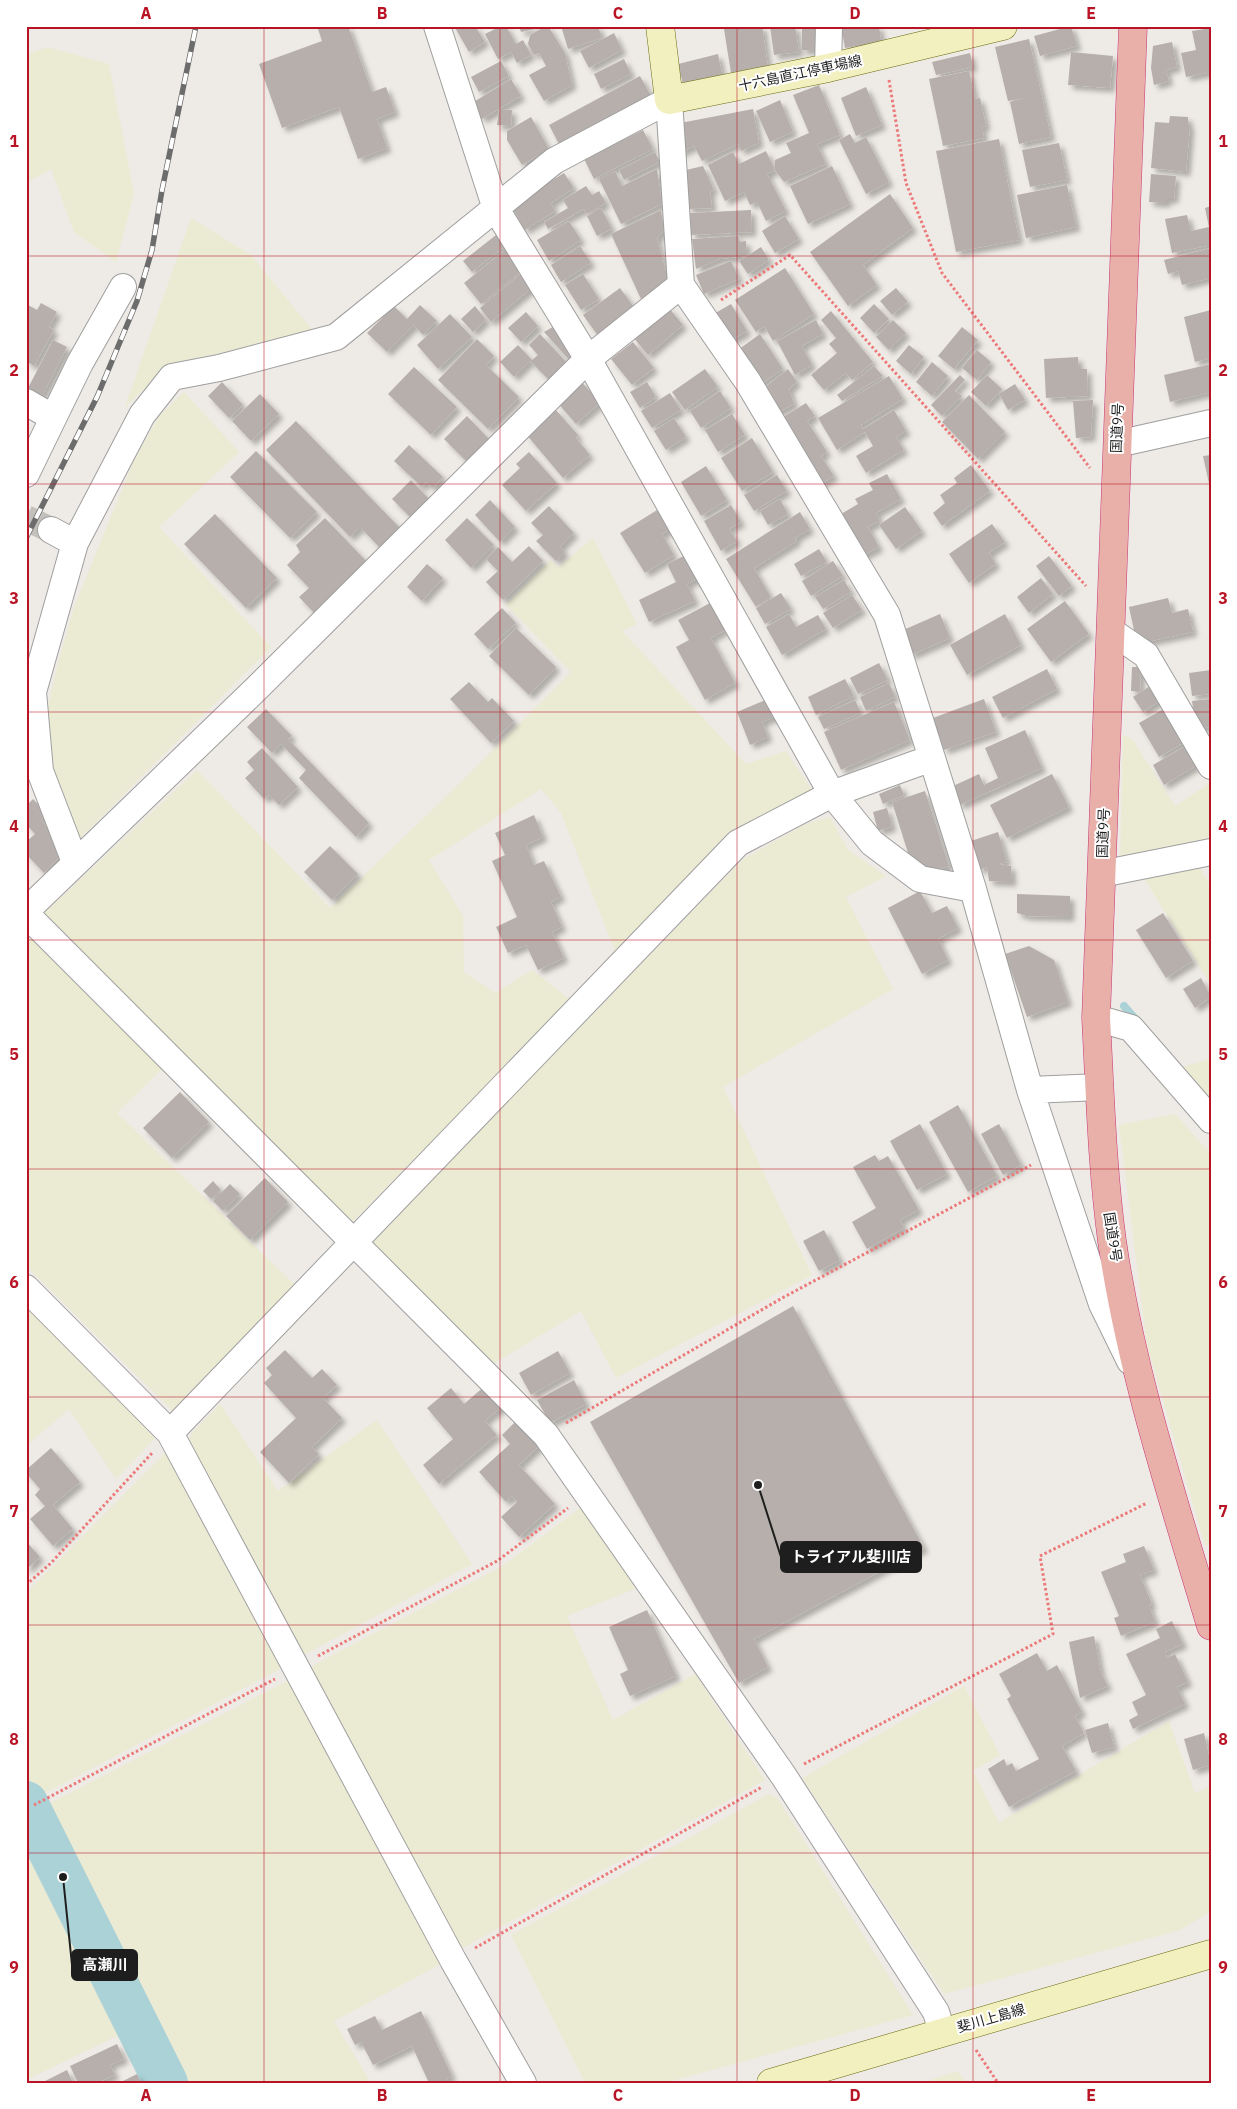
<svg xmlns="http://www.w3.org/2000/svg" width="1237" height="2109" viewBox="0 0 1237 2109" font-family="'IBM Plex Sans','Noto Sans JP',sans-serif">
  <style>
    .farmland { fill: #ebead3 }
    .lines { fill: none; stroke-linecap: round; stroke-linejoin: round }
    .stream { stroke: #aad2d7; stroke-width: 8 }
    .river { stroke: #aad2d7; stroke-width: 44 }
    .building { fill: #b7afab; filter: url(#shadow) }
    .minor-tunnel { stroke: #c4c1bd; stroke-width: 26; stroke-dasharray: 26 13; stroke-linecap: butt }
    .minor-casing { stroke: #9f9f9f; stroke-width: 28 }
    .secondary-casing { stroke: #6a6b10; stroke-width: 29 }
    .trunk-casing { stroke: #c93678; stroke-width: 29 }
    .path { stroke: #ec7979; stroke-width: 3; stroke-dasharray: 2.5 2.5; stroke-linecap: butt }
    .minor { stroke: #fff; stroke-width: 26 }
    .secondary { stroke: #f3f0bf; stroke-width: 28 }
    .trunk { stroke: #e8b0a8; stroke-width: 28 }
    .rail-casing { stroke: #6c6c6c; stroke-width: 5.5 }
    .rail { stroke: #fff; stroke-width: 4; stroke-dasharray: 11; stroke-linecap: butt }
    .grid { fill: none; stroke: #b91425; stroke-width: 1; stroke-opacity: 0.55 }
    .labels { text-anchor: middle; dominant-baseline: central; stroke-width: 4; stroke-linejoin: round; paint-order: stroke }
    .street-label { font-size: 14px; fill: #1e1e1e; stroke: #fff }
    .leader { fill: none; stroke: #1e1e1e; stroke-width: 2 }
    .callout-dot { fill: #1e1e1e; stroke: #fff; stroke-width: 2 }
    .callout { fill: #1e1e1e; stroke: #1e1e1e; stroke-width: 2 }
    .callout-label { font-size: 15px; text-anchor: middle; font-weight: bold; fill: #fff }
    .neatline { fill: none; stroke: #b91425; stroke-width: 2 }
    .grid-label { font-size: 16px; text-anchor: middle; font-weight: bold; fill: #b91425 }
  </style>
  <defs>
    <filter id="shadow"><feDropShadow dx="4.5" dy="4.5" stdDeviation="2.5" flood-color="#0004"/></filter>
  </defs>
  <rect width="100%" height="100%" fill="#eeeae5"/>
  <path class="farmland" d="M47 47 109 64 134 194 116 262 74 232 51 169 26 183V55Z
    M191 218 251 255 314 332 171 364 125 407Z
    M184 392 239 452 159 527 271 647 75 843 62 806 47 747 45 719 57 667 74 607 135 458 160 415Z
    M593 538 637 624 622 631 746 764 786 751 814 793 616 954 561 813 541 789 429 860 463 916 464 972 495 993 532 970 572 1001 349 1225 41 916 197 770 330 908 457 786 571 672 506 605 550 560 558 567Z
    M1123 735 1132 739 1175 806 1210 783 1211 843 1120 861Z
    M830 817 848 850 886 876 846 897 893 989 723 1087 812 1275 616 1378 581 1311 493 1364 367 1247 742 860 805 824Z
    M1199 867 1211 886V985L1143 877Z
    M30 929 166 1065 117 1113 296 1286 174 1412 26 1266V933Z
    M1211 1059V1102L1181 1067Z
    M1175 1114 1211 1154V1543L1205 1546 1147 1345 1119 1125Z
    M26 1305 155 1438 116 1479 69 1409 26 1446Z
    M220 1404 278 1491 377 1420 472 1564 302 1656 189 1443 191 1434Z
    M167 1451 282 1668 32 1800 26 1787V1593Z
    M586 1504 635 1589 567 1616 613 1720 695 1674 765 1780 459 1950 308 1668 501 1567Z
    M289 1680 441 1964 334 2021 371 2083H173L37 1810Z
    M964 1686 1000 1755 973 1771 999 1823 1169 1721 1195 1793 1211 1786V1911L1180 1930 944 1994 802 1778Z
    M769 1794 778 1799 913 2015 664 2083H585L511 1935Z
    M26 1824 127 2031 26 2080Z
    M957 2071 967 2083H922Z"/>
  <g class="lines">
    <path class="stream" d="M1124 1006 1138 1022"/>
    <path class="river" d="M26 1803 166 2083"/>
  </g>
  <path class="building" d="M317 26H348L372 92 386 87 395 112 377 119 387 148 358 159 339 107 282 128 259 64 322 41Z
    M454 26H475L485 42 469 52Z
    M501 26H506L516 44 523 40 531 55 517 63 511 52 498 59 485 34Z
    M519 26H543V27L521 32Z
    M546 26H548L565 53 572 85 544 101 529 75 546 66 539 53 534 55 528 44 530 35Z
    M561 26H598L602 38 568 49Z
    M741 26H762L768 67 731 73 724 29Z
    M770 26H795L799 52 774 55Z
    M802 26H826V50H802Z
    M841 26H879L881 42 845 48Z
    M1071 26 1077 46 1040 56 1034 36Z
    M1211 28V72L1186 77 1181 53 1196 50 1192 31Z
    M614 33 622 50 589 68 580 51Z
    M1029 39 1051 137 1019 144 1010 102 1024 98 1008 101 995 47Z
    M1172 42 1177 67 1166 70 1169 81 1154 85 1151 68 1153 46Z
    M1071 52 1113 56 1110 88 1068 85Z
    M970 53 973 67 936 75 932 62Z
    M718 54 723 79 684 88 678 64Z
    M624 59 631 74 601 89 594 74Z
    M501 61 509 76 479 92 471 77Z
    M969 71 975 99 980 98 986 126 982 127 984 138 943 146 929 79Z
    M640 76 651 96 560 146 549 125Z
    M511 79 521 96 499 109 512 110 511 126 497 125 499 109 482 119 472 103Z
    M819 85 840 135 817 144 826 164 784 182 775 170V160L791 153 786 143 809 133 793 95Z
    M866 87 882 125 856 136 841 98Z
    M780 100 793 132 770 142 756 111Z
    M753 109 759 143 741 151 738 144 702 161 694 146 678 154 670 125Z
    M1170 116 1188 117V124L1190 125 1186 172 1151 168 1155 122 1169 123Z
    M531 117 549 149 522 165 507 140V131Z
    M643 130 653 149 594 179 584 159Z
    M850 134 855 143 866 137 889 182 866 194 839 140Z
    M999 139 1019 240 956 252 936 151Z
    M1059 143 1067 180 1030 187 1022 150Z
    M766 151 775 170 767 174 786 211 766 221 757 202 750 205 744 192 725 201 708 165 733 152 739 164Z
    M655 152 660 162 624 180 619 170Z
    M703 166 714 190 710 191 712 208 688 209 682 171Z
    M832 166 850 204 808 224 790 186Z
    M657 169 662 204 621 224 599 179 615 171 622 186Z
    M564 173 574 188 551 203 555 211 525 230 511 206Z
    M1151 174 1176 176 1174 199H1166V203L1149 202Z
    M1067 185 1076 227 1026 238 1017 195Z
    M586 186 592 195 599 191 606 203 587 214 584 209 548 229 544 222 568 208 563 200Z
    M890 194 913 228 863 265 877 285 848 306 810 252Z
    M1211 206V245L1172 253 1165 219 1187 215 1191 231 1209 227 1205 208Z
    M601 208 612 229 597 236 587 216Z
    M661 210 664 231 657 238 669 282 641 299 611 234Z
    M751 210 752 232 691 235 690 213Z
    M785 216 799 239 775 253 762 231Z
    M569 221 581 240 549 261 537 240Z
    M496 235 505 246 472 272 463 261Z
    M738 236 740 242 746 241 747 256 761 247 769 260 748 274 739 261 747 256 720 259 696 269 692 239Z
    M580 246 591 263 561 282 551 265Z
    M1211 248V278L1182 285 1178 271 1168 274 1164 260Z
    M505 250 522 271 481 304 464 283Z
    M731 261 739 279 704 294 696 275Z
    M785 268 814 314 773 341 764 326 756 332 735 300Z
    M523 272 534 286 491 322 480 308Z
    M583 274 599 299 581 310 565 285Z
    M620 288 636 310 599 337 583 315Z
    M896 288 908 302 892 315 880 301Z
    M41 303 57 312 49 327 54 330 34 366 26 361V304L37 310Z
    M731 304 747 331 729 342 712 315Z
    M874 304 889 319 874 333 860 318Z
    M420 305 437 321 423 335 414 325 387 352 367 333 394 306 407 319Z
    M475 306 486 320 473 332 461 319Z
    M668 307 683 325 648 355 633 337Z
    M1211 310V358L1195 362 1184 317Z
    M831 311 873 362 852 380 846 373 824 390 811 375 837 353 829 344 836 338 821 320Z
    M526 312 538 326 521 342 508 328Z
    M450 314 472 337 438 369 417 345Z
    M816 320 823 334 802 346 812 365 795 375 777 341Z
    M893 320 906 333 889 350 876 337Z
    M558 324 579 356 571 362 544 332Z
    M962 327 978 340 954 369 938 356Z
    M540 334 569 365 551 382 530 361 514 377 500 362 518 345 532 360 538 355 529 345Z
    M760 334 783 369 758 386 735 352Z
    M477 339 494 356 486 365 519 397 488 429 438 380Z
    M53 340 67 347 42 396 28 388Z
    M633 342 654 368 632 385 611 359Z
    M909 345 924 357 911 374 896 361Z
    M977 350 991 362 977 380 962 368Z
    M1078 357 1079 369H1087L1088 396 1046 398 1044 359Z
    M932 362 948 376 932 396 916 382Z
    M1211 364V392L1170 402 1164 375Z
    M874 366 883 376 842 401 837 395Z
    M414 367 457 407 431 435 388 394Z
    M705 369 718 387 685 410 672 392Z
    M788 369 797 382 789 389 794 404 773 415 759 392Z
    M960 375 965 380 955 391 962 396 942 416 931 405Z
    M987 375 1002 389 986 406 971 392Z
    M889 376 903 399 861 425 863 429 894 410 906 431 896 437 904 450 866 473 856 456 873 446 865 432 837 450 818 418Z
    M581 381 600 403 576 424 557 402Z
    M222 382 243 405 229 418 208 396Z
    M647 382 656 397 640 408 630 392Z
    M1015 384 1025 400 1008 410 999 394Z
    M720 391 731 408 701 428 690 411Z
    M670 393 681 410 652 428 641 411Z
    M260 394 279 414 251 441 232 421Z
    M969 395 1005 432 978 459 942 422Z
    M1093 400 1091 437 1076 438 1073 401Z
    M806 403 815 416 807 421 827 452 821 456 834 476 819 485 778 420Z
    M555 409 578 435 576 438 590 455 563 478 526 434Z
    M732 414 745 435 718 452 705 430Z
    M467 416 492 442 469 464 444 439Z
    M674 418 686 437 666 450 654 431Z
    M296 421 400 528 380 548 360 527 350 537 266 450Z
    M752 438 773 472 742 491 721 458Z
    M409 445 443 477 433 488 426 482 422 487 394 461Z
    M256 451 317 512 290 538 230 477Z
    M529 452 557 483 526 511 502 485 520 468 516 464Z
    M1211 455V488H1210L1203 456Z
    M971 465 990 491 942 526 933 513 945 503 940 495 957 483 954 478Z
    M706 466 727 500 701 516 681 482Z
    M887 474 901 499 876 513 880 521 868 527 879 547 859 558 836 517 858 504 855 499 873 490 869 483Z
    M777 475 787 491 754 511 744 495Z
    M411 480 429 499 410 517 392 499Z
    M780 499 788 514 768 525 760 511Z
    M490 500 515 527 500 542 475 515Z
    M731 505 741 522 729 529 737 541 721 551 704 521Z
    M549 506 574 533 560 547 565 552 556 561 536 541 543 535 531 523Z
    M662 507 674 527 662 534 674 555 645 573 620 533Z
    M905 507 922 531 896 549 879 525Z
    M800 512 810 529 795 538 797 541 754 568 771 597 756 607 726 559Z
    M215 514 277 578 246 608 184 544Z
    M325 518 369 564 316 615 299 597 309 588 287 565 300 552 296 545Z
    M467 518 494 545 471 568 445 540Z
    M992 524 1005 542 989 553 996 564 969 583 949 554Z
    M529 546 543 561 503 600 486 582 498 571 486 559 498 547 512 562Z
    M819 549 827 562 801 576 794 564Z
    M690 553 701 577 687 584 695 601 649 622 639 600 676 582 667 564Z
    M1049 556 1072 586 1059 596 1036 566Z
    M833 561 843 576 811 596 802 581Z
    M427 564 443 578 422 601 407 587Z
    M1041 578 1053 594 1029 613 1017 597Z
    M844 580 851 592 823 609 815 597Z
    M781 593 791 609 765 624 756 608Z
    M852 595 862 610 833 628 823 613Z
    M1168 598 1172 613 1188 609 1193 632 1137 644 1129 607Z
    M1065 601 1089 634 1051 662 1027 629Z
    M710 603 725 630 711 638 735 683 705 700 676 647 689 640 678 620Z
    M502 608 516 623 488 649 474 634Z
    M789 614 796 627 818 615 826 629 782 655 766 627Z
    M940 614 950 638 911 655 901 631Z
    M1005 614 1021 645 967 675 950 645Z
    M516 628 556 667 529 695 489 656Z
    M879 663 888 680 858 694 850 678Z
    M1132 667H1141L1140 692 1131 691Z
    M1047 669 1057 689 1003 718 992 697Z
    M1211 670V694L1192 696 1189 673Z
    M845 679 854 696 816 715 808 697Z
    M469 682 488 702 492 698 514 721 491 743 450 699Z
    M889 683 895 697 866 711 860 697Z
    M1153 684 1162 699 1143 712 1133 697Z
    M770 698 777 716 762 722 768 737 750 745 737 712Z
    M984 699 996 732 944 750 933 718Z
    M1211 699V727L1196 729 1192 701Z
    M855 700 861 713 824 729 818 717Z
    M894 702 910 740 841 770 824 732Z
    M1165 708 1185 742 1159 757 1139 723Z
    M266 709 292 736 288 739 369 823 356 837 299 778 306 770 281 744 272 753 247 727Z
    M1025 730 1042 768 960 805 951 787 979 774 984 785 998 778 985 748Z
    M1187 745 1199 764 1164 785 1153 765Z
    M262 748 298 787 279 805 269 795 264 799 245 778 254 770 247 762Z
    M1052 774 1069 807 1007 838 990 805Z
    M900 785 904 795 883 804 879 794Z
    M925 791 949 866 932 872 909 856 892 802Z
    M33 799 48 814 41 820 68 849 44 873 26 854V842L35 834 26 824V806Z
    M887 808 892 827 878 831 873 812Z
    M534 815 543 837 526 845 534 865 544 861 561 897 551 902 562 927 552 932 564 958 538 970 526 945 508 953 496 927 517 917 492 861 505 855 495 833Z
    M998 832 1007 862 998 864 1011 866 1012 882 989 881 987 867 979 870 971 841Z
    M330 846 358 874 332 900 304 872Z
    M920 891 932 913 947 906 958 928 938 939 948 960 922 974 888 908Z
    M1017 894 1070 896V917L1027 916 1017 913Z
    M1163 913 1193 961 1166 978 1136 930Z
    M1029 946 1054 960 1068 1002 1027 1017 1005 954Z
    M1201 978 1211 997 1195 1008 1183 989Z
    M180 1092 209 1122 172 1158 143 1128Z
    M958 1105 997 1176 968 1192 929 1122Z
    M920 1124 947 1174 917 1190 890 1141Z
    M999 1124 1021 1165 1003 1175 981 1134Z
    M875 1155 879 1161 888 1156 919 1210 900 1220 904 1228 867 1249 852 1222 876 1208 853 1167Z
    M265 1178 288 1202 250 1240 226 1216Z
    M213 1181 221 1190 211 1199 203 1191Z
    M230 1184 240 1194 223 1211 213 1201Z
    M824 1230 840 1260 819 1271 803 1241Z
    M793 1306 924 1548 754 1639 768 1667 739 1683 590 1422Z
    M285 1350 312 1378 322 1369 337 1385 323 1398 342 1418 312 1447 319 1454 289 1483 260 1452 296 1418 264 1383 272 1375 266 1368Z
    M558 1351 570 1373 531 1395 519 1373Z
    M574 1380 586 1404 550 1423 537 1400Z
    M486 1385 503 1406 485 1421 497 1435 439 1484 423 1465 453 1439 427 1408 451 1388 464 1404Z
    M517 1420 540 1445 519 1465 555 1504 519 1537 501 1517 517 1502 512 1496 506 1502 479 1472 510 1444 502 1435Z
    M51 1448 80 1482 53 1505 73 1529 53 1546 30 1519 45 1506 35 1495 40 1489 26 1473V1470Z
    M26 1541 40 1557 26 1570Z
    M1144 1546 1154 1570 1140 1575 1152 1604 1149 1605 1155 1622 1121 1636 1114 1618 1119 1616 1101 1572 1126 1562 1123 1554Z
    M647 1610 676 1676 630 1696 620 1674 628 1670 609 1627Z
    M1172 1621 1183 1644 1165 1652 1167 1658 1175 1654 1188 1682 1177 1687 1185 1704 1133 1729 1129 1720 1138 1715 1132 1702 1146 1695 1126 1654 1160 1638 1156 1629Z
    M1094 1636 1101 1673 1108 1686 1080 1698 1069 1642Z
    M1037 1653 1047 1671 1057 1665 1082 1712 1075 1716 1084 1733 1062 1746 1076 1771 1009 1807 988 1769 1004 1759 1007 1766 1012 1763 1016 1771 1039 1759 1007 1699 1011 1696 999 1674Z
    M1108 1723 1114 1747 1092 1753 1085 1730Z
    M1204 1733 1211 1765 1193 1770 1184 1739Z
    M421 2011 452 2076 446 2079 448 2083H429L412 2046 373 2065 361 2042 355 2045 347 2029 375 2016 382 2030Z
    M117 2044 124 2059 110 2065 115 2075 97 2083H78L70 2066Z
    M67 2070 73 2083H41Z
    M137 2074 141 2083H119Z"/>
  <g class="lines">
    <path class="minor-tunnel" d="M26 518 51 530"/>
    <defs>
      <path id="minor" d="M437 26 496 209 588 359 832 794 872 843 920 879 973 889
        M828 68 829 26
        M26 402 52 417
        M1117 444 1211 423
        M26 474 80 363 123 287
        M51 530 75 543
        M1111 631 1146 655 1211 766
        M75 862 40 771 33 692 75 543 142 415 172 377 219 368 336 337 554 161 669 100 681 285 748 382 887 615 973 889 1030 1090 1102 1304 1130 1361
        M1101 874 1211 852
        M26 911 257 688 588 359 681 285
        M26 914 546 1435 783 1775 936 2012 942 2032
        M1096 1018 1131 1028 1211 1120
        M1030 1090 1100 1087
        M26 1288 170 1433 453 1960 523 2083
        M170 1433 738 843 832 794 932 758"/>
      <path id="secondary" d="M660 26 669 100 828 68 1003 26
        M771 2083 1211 1954"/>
      <path id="trunk" d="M1133 26 1096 1018C1100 1092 1102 1167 1112 1241 1131 1372 1173 1499 1211 1626"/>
    </defs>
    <use href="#minor" class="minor-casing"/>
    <use href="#secondary" class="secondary-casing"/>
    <use href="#trunk" class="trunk-casing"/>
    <path class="path" d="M889 80 906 183 942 273 1090 468
      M721 300 790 255 1086 586
      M566 1423 784 1297 1031 1165
      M26 1585 51 1563 153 1452
      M318 1656 497 1561 568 1508
      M804 1764 1053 1634 1040 1556 1147 1503
      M34 1805 275 1679
      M475 1948 762 1787
      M976 2050 998 2083"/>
    <use href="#minor" class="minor"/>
    <use href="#secondary" class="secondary"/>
    <use href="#trunk" class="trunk"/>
    <defs>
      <path id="rail" d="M26 538 97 397 137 301 152 250 162 190 196 26"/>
    </defs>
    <use href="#rail" class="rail-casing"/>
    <use href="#rail" class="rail"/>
  </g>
  <path class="grid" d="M264 26V2083M500 26V2083M737 26V2083M973 26V2083M26 256H1211M26 484H1211M26 712H1211M26 940H1211M26 1169H1211M26 1397H1211M26 1625H1211M26 1853H1211"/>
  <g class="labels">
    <g class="street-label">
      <text transform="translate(800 73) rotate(-12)">十六島直江停車場線</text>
      <text transform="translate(1117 428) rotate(-88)">国道9号</text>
      <text transform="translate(1103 833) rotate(-88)">国道9号</text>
      <text transform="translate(1113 1237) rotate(81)">国道9号</text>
      <text transform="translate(991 2018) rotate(-16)">斐川上島線</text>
    </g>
  </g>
  <path class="leader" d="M758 1485L781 1557M63 1877L72 1965"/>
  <g class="callout-dot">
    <circle cx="758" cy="1485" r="5"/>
    <circle cx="63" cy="1877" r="5"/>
  </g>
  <g class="callout">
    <rect x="781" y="1542" width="140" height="30" rx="5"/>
    <rect x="72" y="1950" width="65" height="30" rx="5"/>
  </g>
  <g class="callout-label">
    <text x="851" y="1562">トライアル斐川店</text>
    <text x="105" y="1970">高瀬川</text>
  </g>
  <rect width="1237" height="2109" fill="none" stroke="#ffffff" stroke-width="55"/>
  <rect x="28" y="28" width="1182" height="2054" class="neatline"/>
  <g class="grid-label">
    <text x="146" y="19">A</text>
    <text x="382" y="19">B</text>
    <text x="618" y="19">C</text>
    <text x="855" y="19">D</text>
    <text x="1091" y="19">E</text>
    <text x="14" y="147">1</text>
    <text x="1223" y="147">1</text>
    <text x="14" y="376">2</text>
    <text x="1223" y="376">2</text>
    <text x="14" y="604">3</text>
    <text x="1223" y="604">3</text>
    <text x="14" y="832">4</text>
    <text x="1223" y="832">4</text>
    <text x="14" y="1060">5</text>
    <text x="1223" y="1060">5</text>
    <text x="14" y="1288">6</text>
    <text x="1223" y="1288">6</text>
    <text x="14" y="1517">7</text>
    <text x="1223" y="1517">7</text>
    <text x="14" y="1745">8</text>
    <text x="1223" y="1745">8</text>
    <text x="14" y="1973">9</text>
    <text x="1223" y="1973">9</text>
    <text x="146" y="2101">A</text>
    <text x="382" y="2101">B</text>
    <text x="618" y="2101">C</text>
    <text x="855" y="2101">D</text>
    <text x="1091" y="2101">E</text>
  </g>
</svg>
